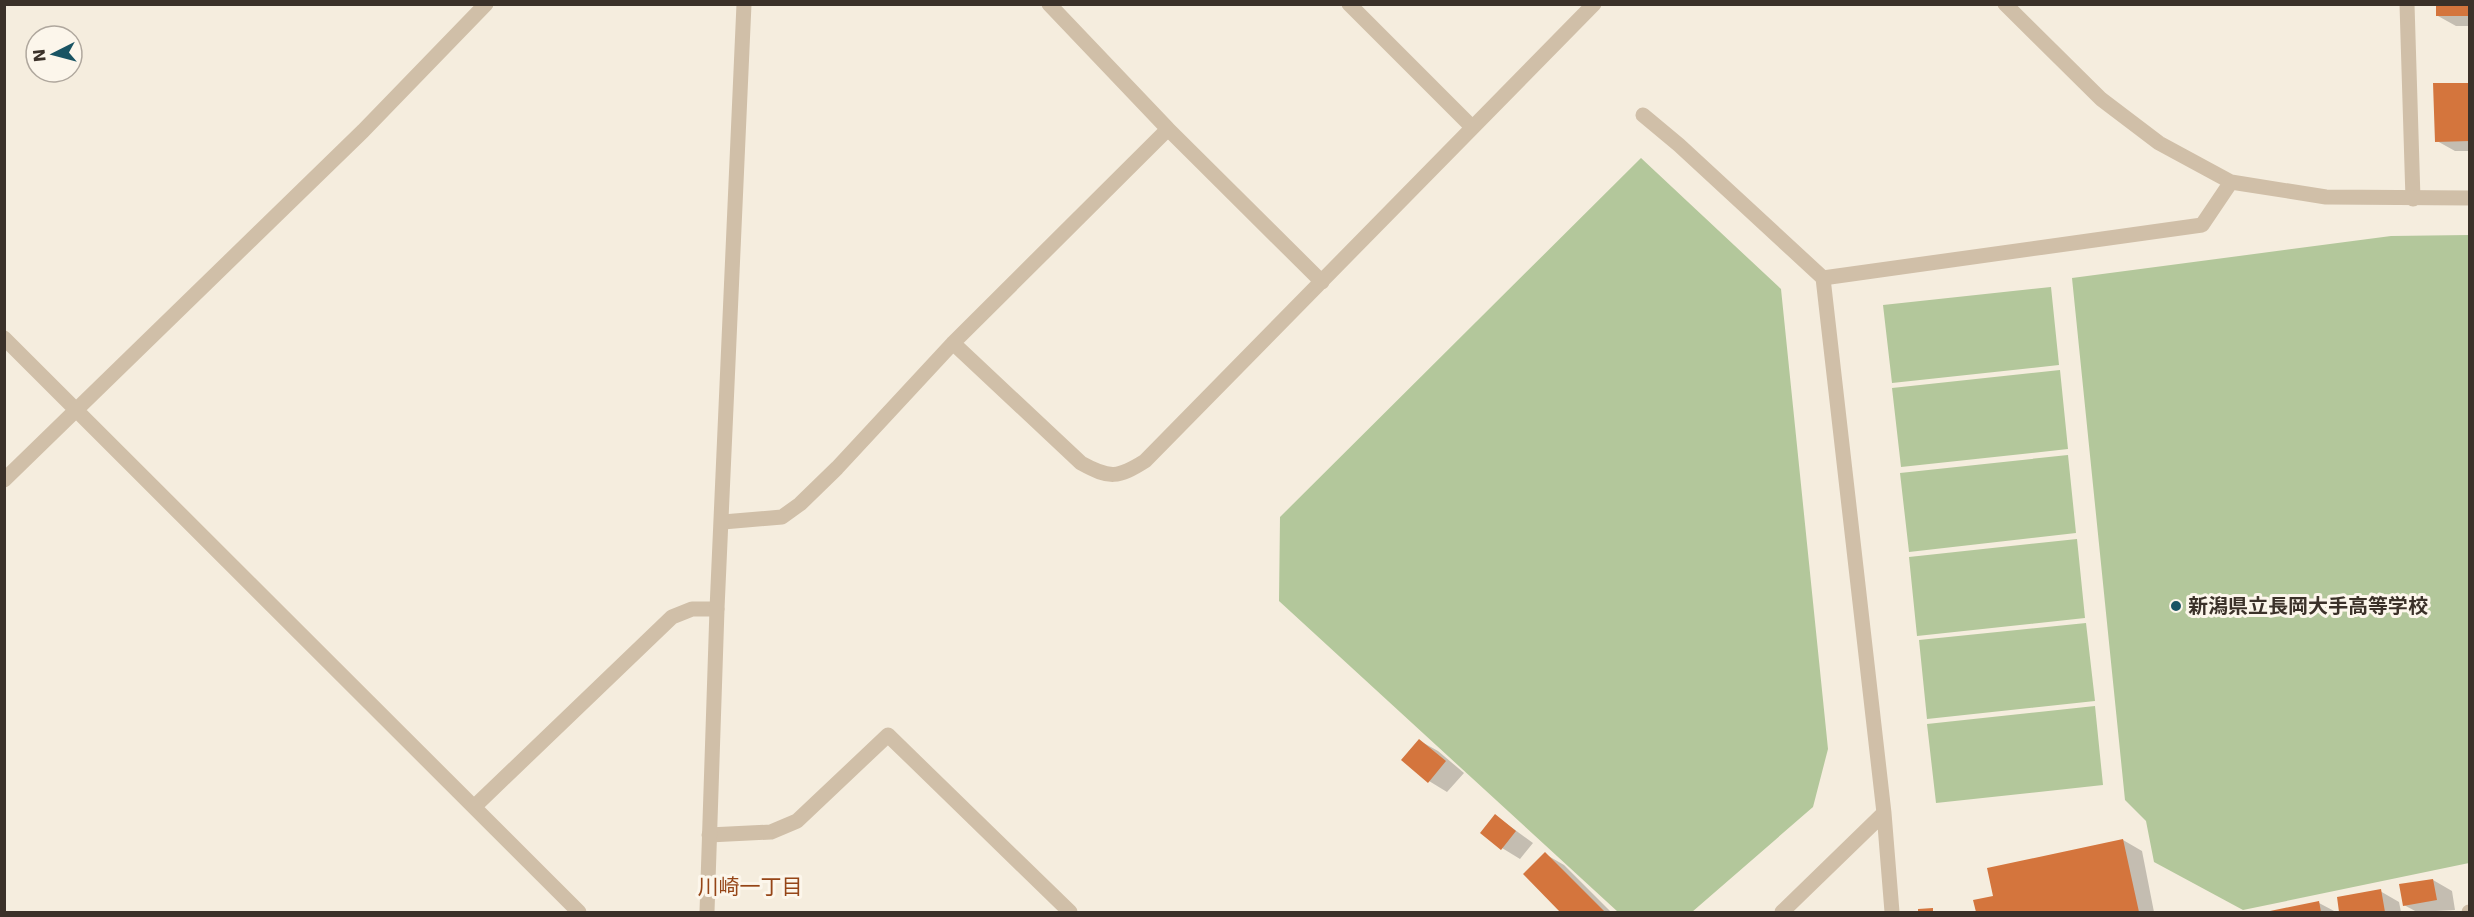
<svg xmlns="http://www.w3.org/2000/svg" width="2474" height="917" viewBox="0 0 2474 917" font-family="'DejaVu Sans','Noto Sans JP',sans-serif">
  <style>
    .green { fill: #b3c79b }
    .shadow { fill: #0003 }
    .building { fill: #d4753d }
    .lines { fill: none; stroke-linecap: round; stroke-linejoin: round }
    .service { stroke: #d0bfa8; stroke-width: 15 }
    .minor { stroke: #d0bfa8; stroke-width: 15 }
    .tertiary { stroke: #d0bfa8; stroke-width: 15 }
    .poi-dot { fill: #195463; stroke: #fcf6eb; stroke-width: 2 }
    .labels { text-anchor: middle; dominant-baseline: central; stroke-width: 6; stroke-linejoin: round; paint-order: stroke }
    .poi-label { font-size: 20px; font-weight: bold; fill: #3b3129; stroke: #fcf6eb; text-anchor: start }
    .neighbourhood-label { font-size: 21px; fill: #954517; stroke: #fcf6eb }
  </style>
  <rect width="100%" height="100%" fill="#f5edde"/>
  <path class="green" d="M1641 158 1781 289 1828 749 1813 807 1692 912H1618L1279 601 1280 517Z
    M2469 235V863L2243 910 2154 862 2146 821 2125 800 2072 278 2391 236Z
    M2051 287 2059 365 1892 383 1883 305Z
    M2060 370 2068 449 1901 467 1892 388Z
    M2068 455 2076 533 1909 552 1900 473Z
    M2077 539 2085 618 1917 636 1909 557Z
    M2086 623 2095 701 1927 719 1919 640Z
    M2095 706 2103 785 1936 803 1927 724Z"/>
  <path class="shadow" d="M2470 4V26H2456L2438 16Z
    M2470 84V151H2455L2437 141Z
    M1420 741 1438 751 1464 773 1447 792 1429 781Z
    M1496 816 1533 843 1520 859 1502 848Z
    M2123 840 2142 851 2154 912H1977L1975 902 1995 897Z
    M1545 854 1564 865 1611 912H1562L1525 874Z
    M2433 880 2452 891 2455 910 2417 912 2404 905Z
    M2380 891 2399 902 2401 912H2341L2338 899Z
    M2319 903 2336 912H2272Z"/>
  <path class="building" d="M2436 4H2470V16H2436Z
    M2433 83H2470V141L2435 142Z
    M1419 739 1446 761 1428 783 1401 760Z
    M1495 814 1516 831 1501 850 1480 833Z
    M2123 839 2139 912H1976L1973 900 1993 896 1987 868Z
    M1545 852 1605 912H1560L1523 874Z
    M2433 879 2437 900 2403 906 2399 884Z
    M2381 889 2385 912H2339L2337 897Z
    M2319 901 2321 912H2270V911Z
    M1933 908V912H1918V909Z"/>
  <g class="lines">
    <path class="service" d="M2407 4 2413 199
      M2469 912H2470"/>
    <path class="minor" d="M1049 4 1168 129 1322 282
      M1349 4 1472 127
      M2005 4 2101 99 2159 143 2231 182 2326 197 2470 198
      M1643 115 1679 145 1823 278 1884 813 1892 912
      M1823 278 2202 225 2231 182
      M4 338 579 912
      M953 343 1081 463C1110 479 1118 478 1145 461L1594 4
      M4 480 363 131 486 4
      M723 522 782 517 800 504 837 468 953 343 1168 129
      M474 807 672 617 692 609H717
      M709 835 771 832 797 821 888 735 1070 912
      M1782 912 1884 813"/>
    <path class="tertiary" d="M707 912 717 609 744 4"/>
  </g>
  <circle class="poi-dot" cx="2176" cy="606" r="6"/>
  <g class="labels">
    <g class="poi-label">
      <text x="2188" y="606">新潟県立長岡大手高等学校</text>
    </g>
    <g class="neighbourhood-label">
      <text x="750" y="887">川崎一丁目</text>
    </g>
  </g>
  <rect width="2474" height="917" fill="none" stroke="#3b3129" stroke-width="12"/>
  <g transform="translate(54 54) rotate(264)"><circle r="28" fill="#fcf6eb" stroke="#afa79d" stroke-width="1.5"/>
  <path d="M0-4.5L10 22L0 15L-10 22Z" fill="#195463"/>
  <text y="-9" font-size="16" font-weight="bold" text-anchor="middle" fill="#3b3129">N</text>
  </g>
</svg>
